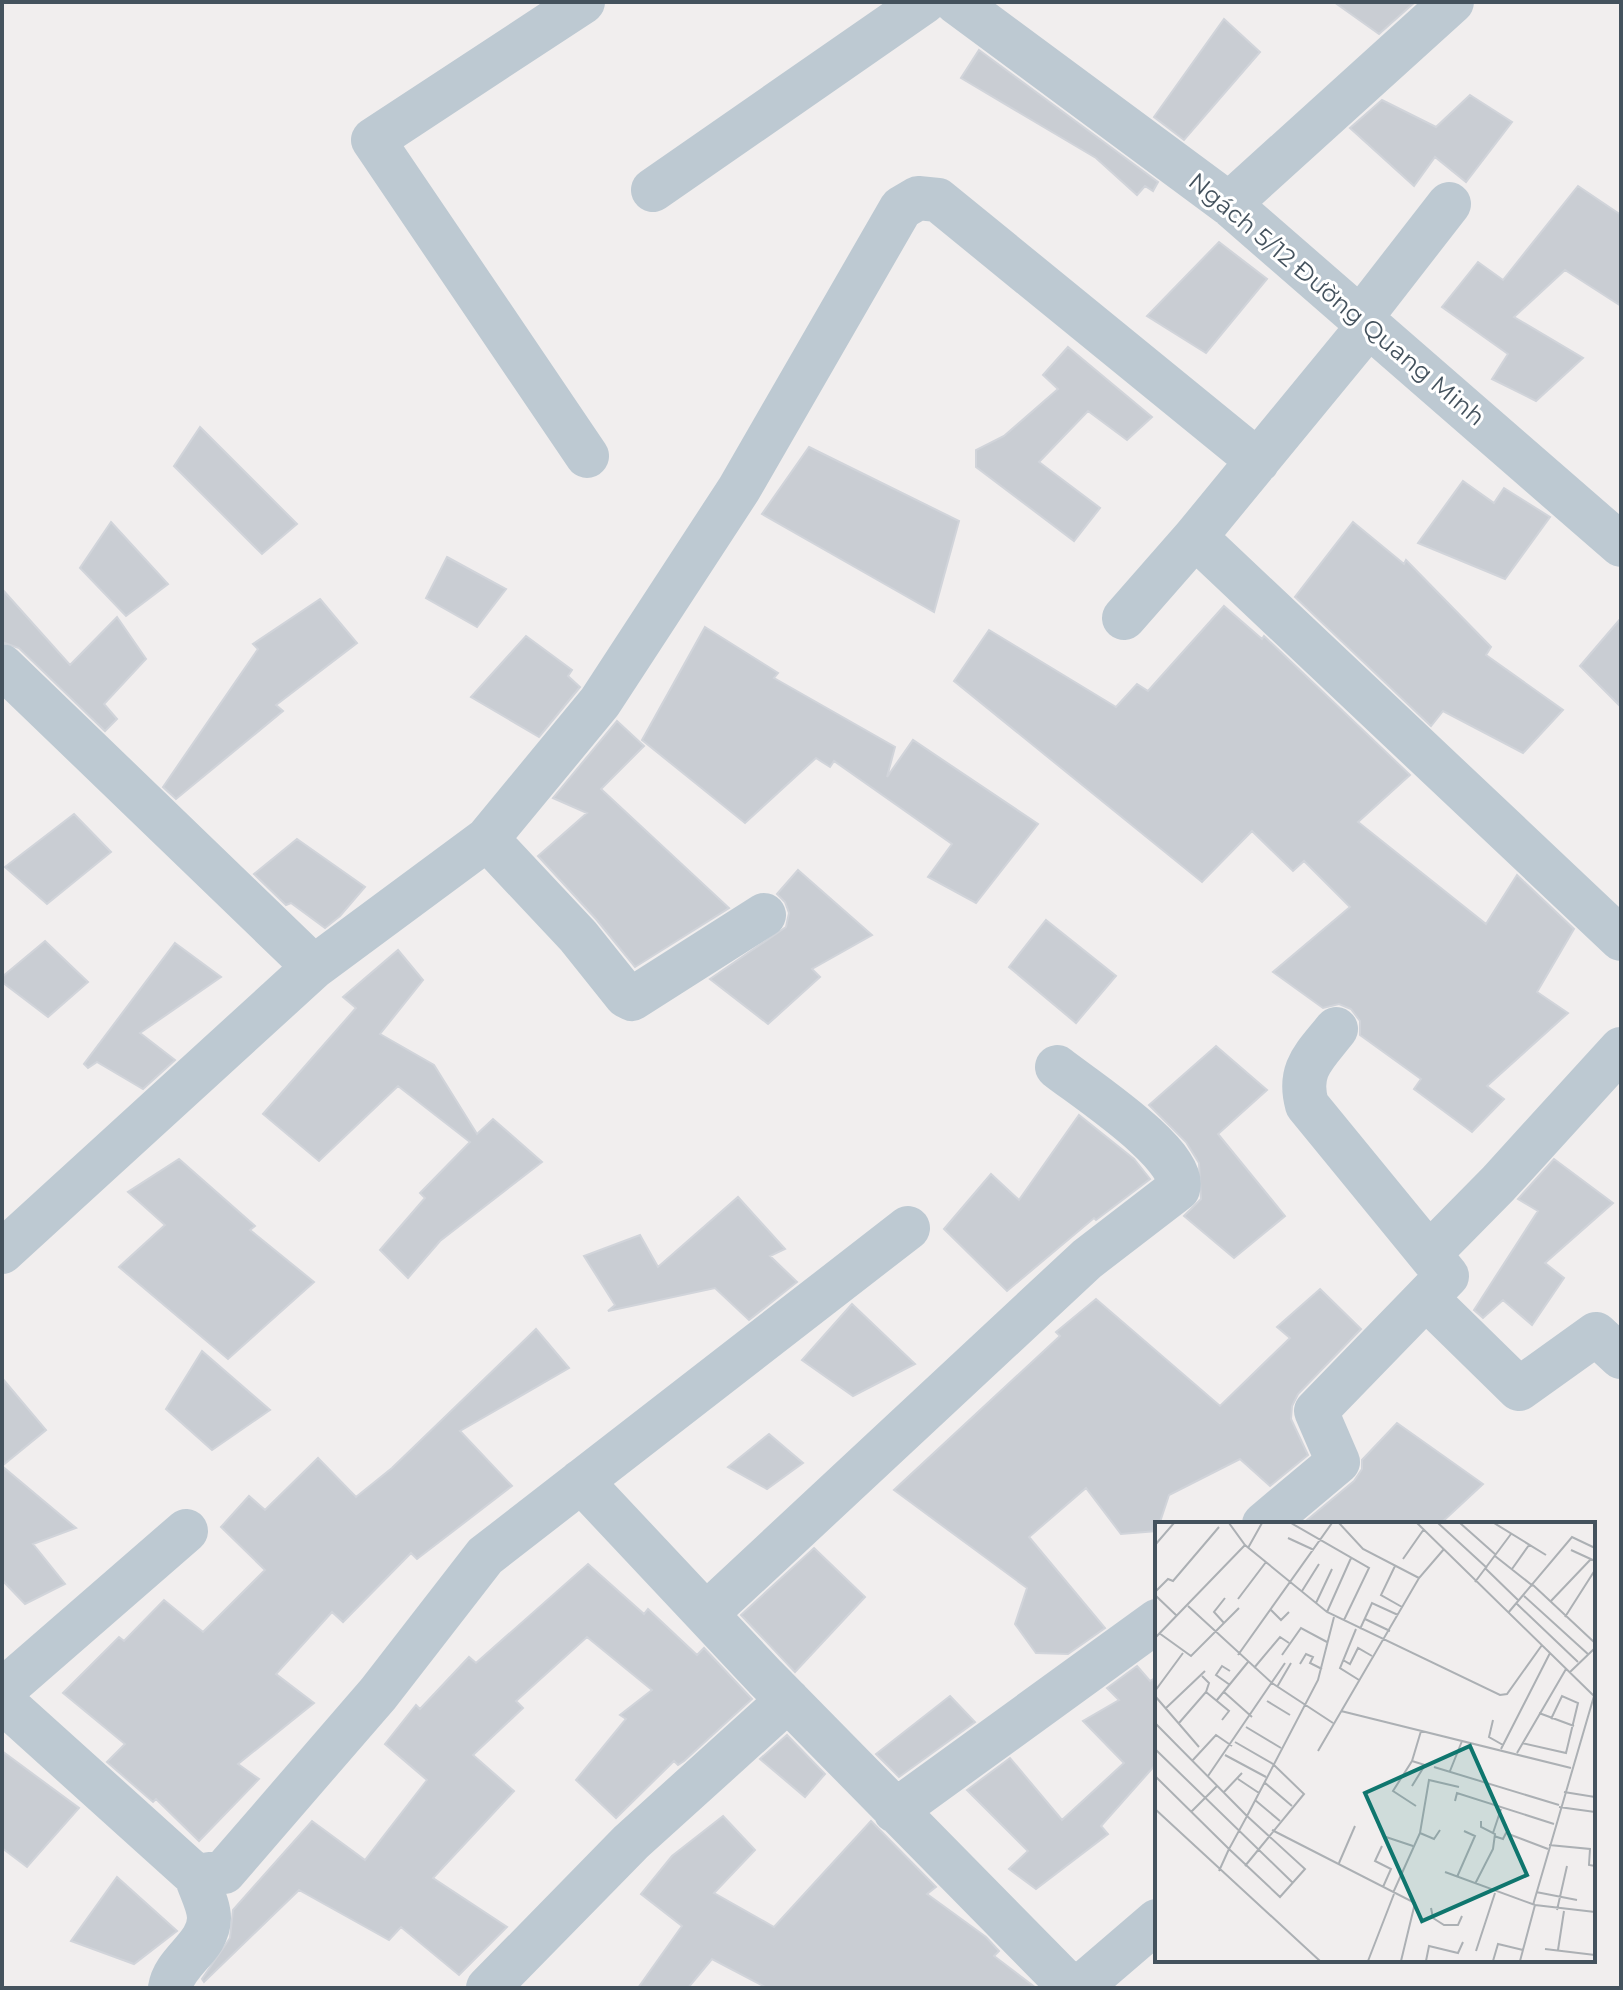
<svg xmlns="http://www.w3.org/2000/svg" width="1623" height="1990" viewBox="0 0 1623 1990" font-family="Montserrat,sans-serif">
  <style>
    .building { fill: #c9cdd3; stroke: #d1d4da; stroke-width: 2 }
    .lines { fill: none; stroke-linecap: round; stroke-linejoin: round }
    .minor { stroke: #bdc9d2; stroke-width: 44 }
    .labels { text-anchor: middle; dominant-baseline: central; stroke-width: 6; stroke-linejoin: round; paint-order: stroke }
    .street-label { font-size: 24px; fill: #44525d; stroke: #fff }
    .inset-road { fill: none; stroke: #acb0b4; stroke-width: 2 }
    .view { fill: #0f766e; fill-opacity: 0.15; stroke: #0f766e; stroke-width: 4 }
    .inset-edge { fill: none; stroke: #44525d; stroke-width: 4 }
  </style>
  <rect width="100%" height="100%" fill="#f1eeee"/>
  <path class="building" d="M1334 2H1415L1379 34Z
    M1224 19 1260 52 1184 140 1154 117Z
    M979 50 1158 182 1153 191 1145 186 1137 195 1096 158 961 78Z
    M1470 95 1512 122 1466 182 1435 157 1414 186 1350 128 1382 100 1436 127Z
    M1578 186 1621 215V306L1565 270 1514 317 1583 358 1536 401 1492 379 1508 354 1442 307 1478 262 1503 280Z
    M1219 242 1267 279 1206 353 1147 316Z
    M1068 347 1152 417 1127 440 1088 411 1039 462 1100 508 1074 541 976 467V450L1004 436 1058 389 1043 375Z
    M200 427 297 524 262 554 174 466Z
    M809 447 959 521 934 612 762 514Z
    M1463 481 1494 503 1504 488 1550 517 1505 579 1418 543Z
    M111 522 168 584 126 616 80 568Z
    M1353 522 1404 564 1406 560 1491 647 1486 655 1563 710 1523 753 1443 711 1431 726 1295 597Z
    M447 557 506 589 477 627 426 598Z
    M2 589 70 665 117 617 146 659 104 704 117 719 105 731 19 648 2 642Z
    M320 599 357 643 276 705 283 711 176 799 163 787 258 649 253 644Z
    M1224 606 1262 639 1264 636 1410 775 1358 822 1486 924 1517 875 1574 929 1537 992 1568 1013 1487 1086 1504 1099 1472 1132 1414 1089 1421 1079 1360 1035V1021L1351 1009 1339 1004 1323 1008 1273 972 1350 907 1304 861 1293 871 1252 831 1202 882 954 681 989 630 1116 707 1137 684 1148 691Z
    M1621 618V707L1580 666Z
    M705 627 778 673 774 678 895 747 887 777 913 740 1038 824 976 903 928 877 952 844 834 761 830 767 816 758 745 823 642 740Z
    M526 636 572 670 568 676 580 687 539 737 471 697Z
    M617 721 644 746 601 789 729 908 635 967 596 919 538 856 587 813 553 798Z
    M74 814 111 852 47 904 5 867Z
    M297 839 365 887 340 916 325 928 291 903 286 905 254 874Z
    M798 870 872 935 812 969 820 977 768 1024 710 979 786 927 789 913 785 902 777 894Z
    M1046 920 1116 976 1076 1023 1009 967Z
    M45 941 88 982 48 1017 2 982V977Z
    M175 943 221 977 140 1033 175 1060 143 1089 97 1062 88 1068 84 1064Z
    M398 950 423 980 380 1034 434 1065 477 1134 493 1119 542 1162 440 1241 408 1278 380 1250 425 1198 420 1193 470 1142 398 1086 319 1161 263 1114 356 1008 343 997Z
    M1216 1046 1267 1090 1218 1134 1285 1216 1234 1258 1184 1216 1201 1199 1199 1163 1186 1142 1149 1105Z
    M1079 1115 1134 1159 1150 1179 1096 1220 1094 1218 1007 1291 944 1229 991 1174 1019 1200Z
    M179 1159 255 1226 250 1230 314 1282 228 1359 119 1267 165 1225 128 1192Z
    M1554 1159 1613 1203 1545 1263 1564 1278 1532 1325 1503 1300 1483 1318 1474 1310 1538 1211 1518 1199Z
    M738 1197 785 1249 770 1256 797 1282 749 1320 715 1288 608 1311 615 1305 584 1256 640 1235 658 1267Z
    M1320 1289 1361 1329 1298 1394 1292 1406 1291 1419 1308 1455 1270 1486 1240 1459 1169 1495 1157 1531 1121 1534 1086 1488 1029 1537 1105 1628 1068 1654 1036 1653 1015 1624 1027 1588 894 1490 1060 1336 1056 1332 1096 1299 1220 1406 1290 1338 1277 1327Z
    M852 1304 915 1364 853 1396 802 1360Z
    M536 1329 569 1368 460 1431 512 1486 417 1559 411 1553 343 1622 332 1612 276 1674 314 1703 238 1764 259 1779 199 1841 156 1799 153 1802 107 1762 125 1744 63 1693 119 1637 124 1641 164 1600 203 1632 265 1570 221 1527 249 1496 265 1510 318 1458 356 1497 392 1468Z
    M202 1351 270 1410 212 1450 166 1409Z
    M2 1378 46 1430 2 1466 76 1528 33 1544 65 1584 25 1604 2 1580Z
    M1397 1423 1483 1484 1440 1524H1311L1307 1520 1354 1481 1362 1469V1460Z
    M769 1434 803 1463 767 1489 728 1467Z
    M814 1548 865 1597 795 1672 741 1615Z
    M588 1564 644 1614 648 1609 697 1655 704 1648 752 1699 684 1761 678 1765 674 1761 616 1818 576 1780 626 1719 620 1715 652 1690 587 1637 516 1701 523 1708 473 1755 514 1791 433 1878 507 1927 459 1975 401 1927 389 1940 299 1890 204 1982 202 1979 230 1938 233 1910 312 1821 365 1860 427 1780 385 1744 416 1705 420 1709 469 1657 476 1663Z
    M1137 1666 1150 1681 1157 1677V1763L1101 1826 1108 1834 1036 1889 1009 1869 1028 1851 967 1790 1010 1758 1062 1820 1124 1763 1083 1721 1119 1700 1107 1688Z
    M950 1696 975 1722 899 1777 876 1754Z
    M787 1735 825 1774 805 1797 760 1759Z
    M2 1751 79 1808 27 1867 2 1848Z
    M723 1816 755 1850 714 1893 774 1927 871 1821 936 1887 927 1894 986 1937 999 1951 994 1956 1036 1988H767L712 1959 688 1988H638L682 1926 641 1894 672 1856Z
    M117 1877 177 1931 134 1964 71 1941Z"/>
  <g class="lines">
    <path class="minor" d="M583 2 373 140 587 456
      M956 2 1229 204 1621 545
      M653 190 924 2
      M1229 204 1452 2
      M1362 316 1449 204
      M1195 537 1370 324
      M1124 618 1195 537 1621 939
      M2 666 314 967
      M487 839 578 936 626 996 632 999 764 915
      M2 1252 314 967 487 839 600 702 739 489 901 208 918 198 938 200 1258 461
      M1429 1254 1498 1184 1621 1049
      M1426 1298 1519 1389 1596 1334 1621 1357
      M581 1481 765 1677 1071 1988
      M1264 1524 1338 1462 1316 1411 1447 1276 1307 1105C1297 1069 1315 1056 1336 1029
      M706 1614 1087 1259 1178 1189C1189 1156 1082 1087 1057 1067
      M2 1691 186 1531
      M2 1701 196 1876 224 1872 378 1694 485 1556 908 1228
      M895 1811 1157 1621
      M170 1988C174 1961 209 1947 209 1918 209 1905 200 1889 196 1876
      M488 1988 631 1842 788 1700
      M1079 1988 1157 1921"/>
  </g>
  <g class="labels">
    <g class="street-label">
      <text transform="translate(1337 299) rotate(40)">Ngách 5/12 Đường Quang Minh</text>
    </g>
  </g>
  <g transform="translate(1155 1522)">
    <rect width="440" height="440" fill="#f1eeee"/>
    <path class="inset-road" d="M74 1 90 23 172 90 345 173 352 172 387 123M136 1 214 46 189 98M184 1 208 27 264 56M262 1 440 175M283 1 332 46M305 1 341 33M339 1 391 33M133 16 159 28M0 23 19 1M93 26 107 1M416 28 440 39M340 34 378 64M248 37 269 7M240 44 226 73 247 85M331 47 364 79M357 47 374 23M320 60 356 12M378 63 440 121M147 69 164 42M0 70 13 57 18 59 64 5M0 73 22 94M369 74 434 133M83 77 111 40M395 80 436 37M161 81 177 47M361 81 423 140M33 84 117 161 178 201M116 88 126 98 134 90M172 90 196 36M353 91 417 15 440 26M410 95 440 48M210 97 235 109M69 101 59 90 70 76M201 107 185 146 204 158M205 107 217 81 243 93M4 111 36 134 84 86M0 116 90 23M83 133 177 1M127 133 146 106 172 120M188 138 195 142 203 126 217 134M145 142 151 132 158 135 155 141 167 147M99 146 125 115 134 121M75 149 67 144 61 153 75 163M415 150 440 126M122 165 136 141M0 169 28 131M51 170 74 189 67 198M69 170 97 195M0 174 44 225M62 178 93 140M112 179 135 193M11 186 50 149M186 189 416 246M384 191 419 204M338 198 334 215 348 223M0 201 92 294 163 158 179 95M24 201 51 170 54 161 47 154M91 205 126 226M80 220 118 242 149 272 90 344M367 221 411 231 423 181 407 174 396 197M0 227 138 361M346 227 395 131M163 229 264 56 289 27M362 231 411 147M70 233 111 255M37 239 61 213 77 224M257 239 270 243 257 264M279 245 404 283M295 249 307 219M0 254 74 327 64 349M53 254 130 141M83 257 104 271M109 260 137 284M69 270 87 251M409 270 440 275M100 278 125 299M300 279 302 271 399 302M261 284 238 269 257 239 266 209M404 285 440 290M0 287 165 439M36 290 62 264M92 294 150 347 125 375 74 327ZM117 308 260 381 246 439M265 311 279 317 285 308M338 311 346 287M228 314 258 324M339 314 348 317 351 311 393 327M394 323 435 327 434 343 440 344M227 324 220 339 236 347 228 365M184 341 200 304M290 350 380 383 440 390M302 355 320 314 309 309M320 362 338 327 340 312 326 305V299M381 370 422 378M238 371 265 311 274 258 304 265M378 383 439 174M276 386 278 396 289 403H303L307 394M402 388 412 344M390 427 440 433M403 428 409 389M321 429 340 371M213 439 239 372M271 439 274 424 303 431 308 420M338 439 343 422 368 428M365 439 380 383"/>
    <path class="view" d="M315 224 372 353 267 399 210 271Z"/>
    <rect width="440" height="440" class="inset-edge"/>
  </g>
  <rect width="1623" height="1990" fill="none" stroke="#44525d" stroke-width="8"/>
</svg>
